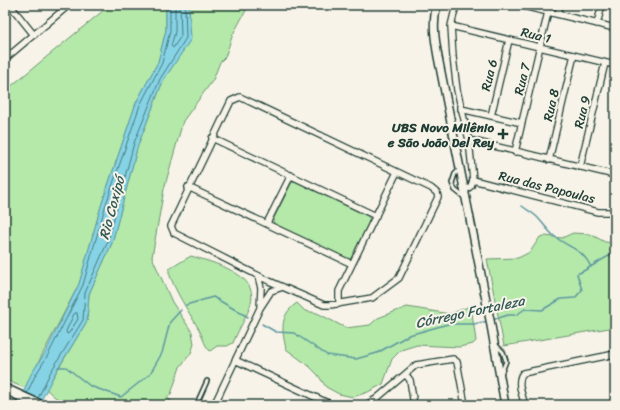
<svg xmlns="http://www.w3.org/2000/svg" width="620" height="410" viewBox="0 0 620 410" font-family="Sriracha,sans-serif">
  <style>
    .green { fill: #b5e9aa; stroke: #6a936f }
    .water { fill: #86d3e6; stroke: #5d979f }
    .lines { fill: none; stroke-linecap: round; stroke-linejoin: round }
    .shore { stroke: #48797b; stroke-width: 1 }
    .stream { stroke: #5d979f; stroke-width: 1.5 }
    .service-casing { stroke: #1f3d34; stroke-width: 6 }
    .minor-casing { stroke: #1f3d34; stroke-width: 8 }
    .tertiary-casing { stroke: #1f3d34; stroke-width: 10 }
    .primary-casing { stroke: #1f3d34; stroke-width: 12 }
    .service { stroke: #f7f3e8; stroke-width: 3 }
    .minor { stroke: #f7f3e8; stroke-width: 5.5 }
    .tertiary { stroke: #f7f3e8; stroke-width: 7 }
    .primary { stroke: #f7f3e8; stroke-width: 9 }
    .poi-dot { fill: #1f3d34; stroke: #f7f3e8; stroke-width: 1.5 }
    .labels { text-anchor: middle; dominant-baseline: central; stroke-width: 4; stroke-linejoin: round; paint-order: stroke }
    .street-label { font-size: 13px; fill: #1f3d34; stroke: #f7f3e8 }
    .poi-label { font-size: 13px; font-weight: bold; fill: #1f3d34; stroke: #f7f3e8; text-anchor: end }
    .water-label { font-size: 14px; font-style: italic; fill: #345b58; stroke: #f7f3e8 }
  </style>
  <rect width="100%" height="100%" fill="#f7f3e8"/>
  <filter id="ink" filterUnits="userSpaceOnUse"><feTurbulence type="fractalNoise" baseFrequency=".025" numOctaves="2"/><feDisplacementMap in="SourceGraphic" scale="8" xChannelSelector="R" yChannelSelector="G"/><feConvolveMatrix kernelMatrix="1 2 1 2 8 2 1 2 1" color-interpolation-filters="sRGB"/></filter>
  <g filter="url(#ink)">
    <path class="green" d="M110 5H166V30L158 62 136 103 101 206 79 284 25 388 5 380V91Z
      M189 5H249L233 34 225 57 220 62 213 80 183 121 164 189 152 257 172 302 192 332 194 344 191 353 180 367 171 394 167 397 171 401 170 405H74L56 398 46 389 87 321 89 294 112 243 138 145 163 81 190 39Z
      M294 181 369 217V224L352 258 349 260 274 224 273 220 291 184Z
      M573 233 590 234 605 242 615 243V327L504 346 487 259 518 258 530 252 540 237 545 236 562 238Z
      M191 256C211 262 259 273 251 303 248 315 238 330 233 343L227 346H217L210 351C203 344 203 335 197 326 187 309 176 293 169 273V269Z
      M297 303 305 311 317 313 346 328 370 325 378 318 407 307 450 314 468 307 472 313 476 341 473 344 459 347 417 345 401 350 392 359 383 384 368 392 353 397 339 394 326 387 318 375 309 366 286 349C282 331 279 315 297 303Z"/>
    <path class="water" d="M166 5H189L191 39 163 81 138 145 112 243 89 294 87 321 54 375 39 405H18L31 374 45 353 79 284 101 206 136 103 158 62 166 30Z"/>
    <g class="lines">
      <path class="shore" d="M175 5V32L171 46 173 48 181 36 180 5
        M77 313 78 319 69 333 67 334 66 331 74 314Z
        M27 393 35 376 48 355 83 285 105 207 140 105 162 63 170 31V5
        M38 398 50 373 83 320 85 293 108 241 134 143 160 79 186 38 185 5"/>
      <path class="stream" d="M522 206C527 210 533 213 537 217 543 223 548 231 554 236 570 249 581 247 591 267
        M186 305 213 297 248 317
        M492 320 508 315H516L525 309 542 310 561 299 575 298 582 290 577 274C591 268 601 259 615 253
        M262 324 276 332 294 333 327 355 356 359 377 353 409 335 448 324H474L488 321
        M58 367H66L90 386 121 397 150 374 162 353 170 322 181 310"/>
      <defs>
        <path id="service" d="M459 170 455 174 452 183 455 190 465 198
          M497 346 503 352 506 361 501 374
          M200 405 198 401 207 381"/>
        <path id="minor" d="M10 5 34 35
          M456 5 451 26 453 57 457 90 469 140 473 180 471 186 465 191
          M519 5 615 28
          M558 14 560 5
          M597 24 602 5
          M451 26 615 65
          M5 59 69 5
          M240 97 431 188 437 193 438 197 399 278 372 298 330 305H324L269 281 174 233 171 226 231 101Z
          M461 109 522 123
          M491 116 509 40
          M212 138 376 216
          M469 140 615 175
          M515 152 548 12
          M549 160 574 55
          M580 167 605 63
          M473 180 598 212H615
          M188 187 352 264
          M267 223 291 175
          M258 276 261 288 260 308 271 291 283 287
          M339 304V291L397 172
          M235 360 332 405
          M406 375 410 380 414 405
          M376 399 416 365 453 359 457 362 465 405
          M212 405 217 399 260 308
          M366 405 376 399 373 405
          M525 405C522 395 516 381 523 373L615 354
          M614 405H615"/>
        <path id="tertiary" d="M437 5C432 22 435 40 438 57L490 320 505 405"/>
        <path id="primary" d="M5 389 40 405"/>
      </defs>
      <use href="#service" class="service-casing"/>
      <use href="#minor" class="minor-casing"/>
      <use href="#tertiary" class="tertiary-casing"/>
      <use href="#primary" class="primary-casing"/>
      <use href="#service" class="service"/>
      <use href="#minor" class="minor"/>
      <use href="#tertiary" class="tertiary"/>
      <use href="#primary" class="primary"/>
    </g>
  </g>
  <path class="poi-dot" d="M501 128h4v4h4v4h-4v4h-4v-4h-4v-4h4z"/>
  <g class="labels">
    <g class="street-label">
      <text transform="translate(536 35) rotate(14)">Rua 1</text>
      <text transform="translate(489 75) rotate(-76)">Rua 6</text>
      <text transform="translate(522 79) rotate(-76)">Rua 7</text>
      <text transform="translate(551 105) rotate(-77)">Rua 8</text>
      <text transform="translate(582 112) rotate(-76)">Rua 9</text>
      <text transform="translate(547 187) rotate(14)">Rua das Papoulas</text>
    </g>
    <g class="poi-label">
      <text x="494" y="127">UBS Novo Milênio<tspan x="494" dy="15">e São João Del Rey</tspan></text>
    </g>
    <g class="water-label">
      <text transform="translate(112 208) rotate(-75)">Rio Coxipó</text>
      <text transform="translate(470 312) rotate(-12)">Córrego Fortaleza</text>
    </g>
  </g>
  <rect width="620" height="410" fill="none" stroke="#f7f3e8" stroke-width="20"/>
  <rect x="10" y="10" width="600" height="390" fill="none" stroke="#1f3d34" stroke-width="1.5" filter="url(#ink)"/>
</svg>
